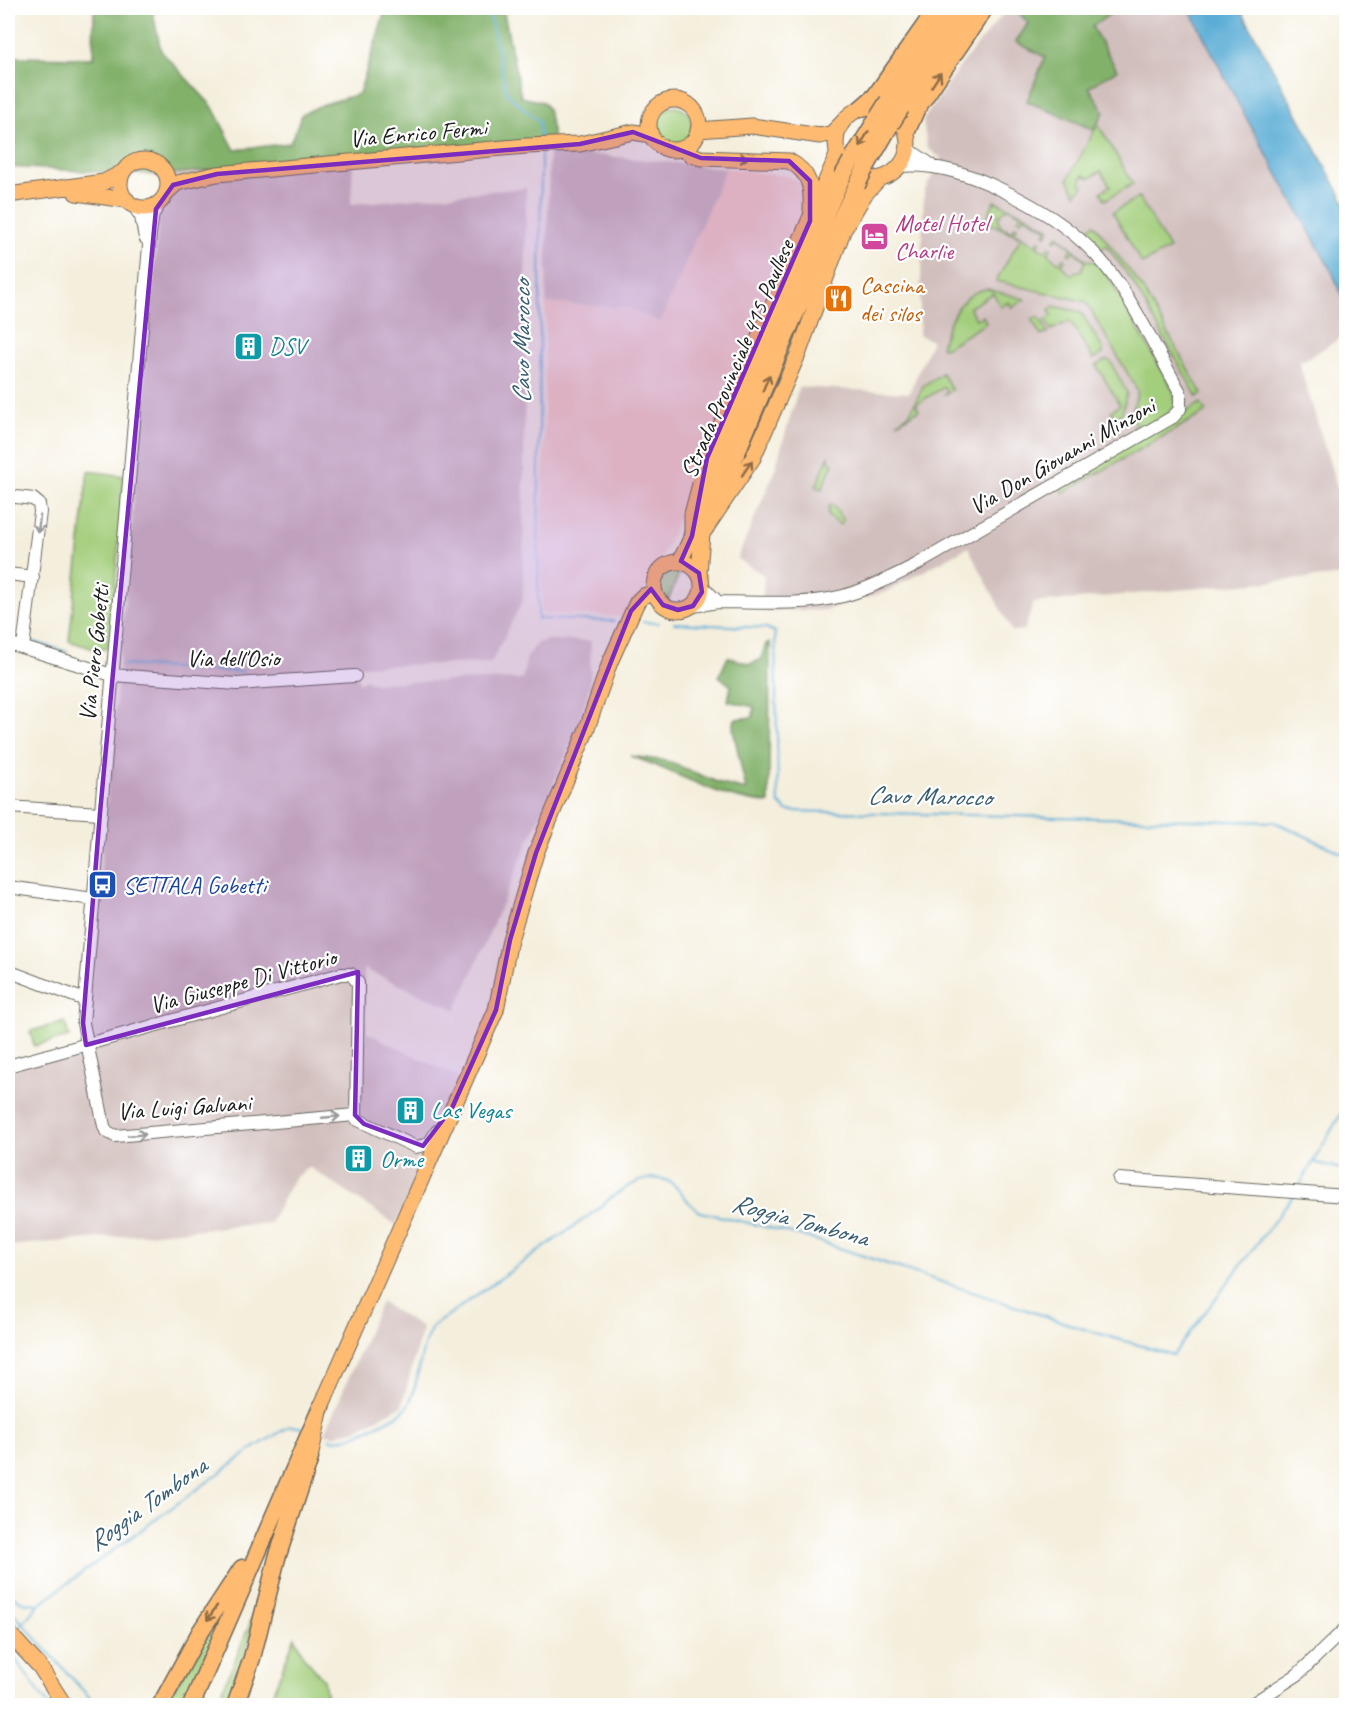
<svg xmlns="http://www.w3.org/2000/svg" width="1354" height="1713" viewBox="0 0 1354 1713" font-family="Caveat,sans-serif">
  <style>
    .built { fill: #f5d2c2 }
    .industrial { fill: #d1bfbd }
    .green { fill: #a3ce7b; stroke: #60754c; stroke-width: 1.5 }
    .forest { fill: #82b16b; stroke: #4f6644; stroke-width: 1.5 }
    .water { fill: #5badd6; stroke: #3c6479; stroke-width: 1.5 }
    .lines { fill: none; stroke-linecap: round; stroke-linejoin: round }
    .stream { stroke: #5badd6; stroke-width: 2 }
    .minor-casing { stroke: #68665f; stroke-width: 14 }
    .major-casing { stroke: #68665f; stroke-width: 17 }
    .highway-casing { stroke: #68665f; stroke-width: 19 }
    .minor { stroke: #fff; stroke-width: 12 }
    .major { stroke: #ffbb71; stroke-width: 15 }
    .highway { stroke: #ffbb71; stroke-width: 16 }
    .highway-bridge-casing { stroke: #68665f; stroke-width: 19; stroke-linecap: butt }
    .highway-bridge { stroke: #ffbb71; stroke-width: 16 }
    .oneway { stroke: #8e6c46 }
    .oneway2 { stroke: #999 }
    .marked { fill: #7b2cbf; fill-opacity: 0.2; stroke: #7b2cbf; stroke-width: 4.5; stroke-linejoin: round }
    .labels { text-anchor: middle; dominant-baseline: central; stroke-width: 4.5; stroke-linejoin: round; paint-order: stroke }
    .street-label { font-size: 24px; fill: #1c1c1c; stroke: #fff }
    .hotel-label { font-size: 24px; fill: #b23c85; stroke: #fff; text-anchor: start }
    .food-label { font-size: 24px; fill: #c56008; stroke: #fff; text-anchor: start }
    .culture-label { font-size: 24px; fill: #0d838f; stroke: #fff; text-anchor: start }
    .transit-label { font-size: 24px; fill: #164399; stroke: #fff; text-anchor: start }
    .water-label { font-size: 26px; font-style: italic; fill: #385d70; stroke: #fff }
  </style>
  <rect width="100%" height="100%" fill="#fff"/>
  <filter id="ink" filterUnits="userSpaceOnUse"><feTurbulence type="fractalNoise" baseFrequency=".0167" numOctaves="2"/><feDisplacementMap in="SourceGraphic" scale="12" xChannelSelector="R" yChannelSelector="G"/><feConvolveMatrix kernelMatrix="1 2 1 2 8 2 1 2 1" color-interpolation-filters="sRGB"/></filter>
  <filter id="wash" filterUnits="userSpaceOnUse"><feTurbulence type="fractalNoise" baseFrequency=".008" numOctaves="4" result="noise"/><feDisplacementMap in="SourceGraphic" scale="24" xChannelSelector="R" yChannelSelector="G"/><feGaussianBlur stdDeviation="1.35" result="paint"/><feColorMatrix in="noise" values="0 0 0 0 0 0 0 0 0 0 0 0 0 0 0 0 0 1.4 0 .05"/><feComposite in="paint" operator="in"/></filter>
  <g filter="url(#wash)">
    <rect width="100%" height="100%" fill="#f4eedc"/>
    <path class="built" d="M726 168 787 176 813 188 693 519 679 518 636 617 541 613 546 303 627 308 660 322Z"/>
    <path class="industrial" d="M1008 8H1200L1346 291V335L1299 363 1346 516V575L1033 603 1025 630 1012 631 968 547 885 592 825 610 762 611 764 575 737 559 773 475 799 387 909 393 932 341 919 335 924 192 941 158 927 148 923 120 963 62Z
      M549 150 726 168 660 322 627 308 546 303Z
      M312 160 353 165 351 204 526 188 523 600 491 663 356 666 359 683 366 679 371 683 522 679 527 657 537 643 548 640 591 641 590 685 575 735 456 1010 364 969 366 1032 462 1079 396 1225 309 1167 294 1178 270 1223 8 1246V1071L91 1047 87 1024 163 174Z
      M381 1302 422 1328 402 1406 357 1429 333 1436 325 1433Z"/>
    <path class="green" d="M656 125a18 18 0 1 1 36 0a18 18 0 1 1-36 0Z
      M1098 124 1133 184 1105 200 1101 192 1110 186 1101 171 1090 178 1083 175 1080 184 1084 185 1076 194 1068 179Z
      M1139 197 1169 249 1142 264 1113 212Z
      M994 201 1024 214 1050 229 1046 235 1044 234 1047 229 1024 216 1021 221 1018 219 1021 214 1008 208 999 215V225L1012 232 1015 226 1017 227 1015 233 1036 245 1039 240 1041 241 1038 247 1045 251 1049 247 1051 248 1048 254 1059 263 1063 258 1065 260 1061 265 1071 275 1076 271H1081L1085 262 1074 250 1070 255 1068 253 1072 248 1059 238 1054 241 1058 235 1087 261 1096 262 1109 278 1174 392 1175 406 1167 415 1138 430 1132 428 1136 426 1131 415 1138 391 1086 302 996 281 1021 237 986 222Z
      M1094 224 1141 286 1202 394 1197 397 1132 281 1106 245 1101 250 1090 239 1088 229Z
      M987 289 1025 299 1012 308 1009 302 1001 307 993 293 969 308 976 319 983 316 986 323 945 348 941 347C947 324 960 292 987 289Z
      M1054 306 1081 312 1103 349V354L1093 359 1070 321 1051 330 1045 320 1052 316 1049 310Z
      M1038 316 1048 332 1041 336 1032 320Z
      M1106 360 1110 361 1127 393 1122 413 1115 420 1111 411 1120 405 1096 365Z
      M942 373 952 390 944 395 947 391 944 387 916 404 919 410 897 423 910 413 923 386Z
      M1201 403 1206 412 1063 493 1061 488 1072 477Z
      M829 455V461L833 463 822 489 816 487Z
      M88 471 124 476 111 635 106 649H94L69 641Z
      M833 505 843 521 840 525 828 516 829 506Z
      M673 567 681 569 668 601 658 593V581L665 569Z
      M65 1022 69 1037 34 1046 30 1031Z
      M266 1585 230 1705 216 1706Z
      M230 1599 183 1705 163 1706Z
      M295 1637 304 1657 324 1680 328 1705H268Z"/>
    <path class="forest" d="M94 8H152L161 51 212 106 235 150 290 143 302 114 324 104 359 94 386 8H503L521 97 543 102 548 109 554 141 362 155 159 175 8 167V57L93 58Z
      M1023 8H1118L1092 27 1117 70 1089 87 1104 112 1094 130 1027 101 1045 57 1016 42 1028 23 1019 13Z
      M770 642 769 803C720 801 677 771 630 756L667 761 722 784 746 790 733 729 735 719 753 717 754 707 728 701 731 686 719 676 728 657 750 664 760 660 766 644Z"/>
    <path class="water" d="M1189 8H1240L1346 205V305L1333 274 1238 103Z"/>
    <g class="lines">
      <path class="stream" d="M488 8 507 94 539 121 540 140
        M541 151 538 619 614 621
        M643 622 658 623
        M674 623 766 628 775 632 778 795 779 803 787 811 1275 822 1346 855
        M8 633 19 637
        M31 641 68 652
        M123 665 243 672
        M1313 1162 1346 1170
        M1298 1188 1346 1105
        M329 1439C342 1442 357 1435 369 1429 379 1424 397 1418 405 1409 420 1392 417 1349 433 1326L597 1210C616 1192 655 1162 678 1189 687 1198 689 1206 701 1212L800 1235 1090 1331 1173 1355 1293 1196
        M8 1592 22 1602 37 1604
        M8 1607 97 1706
        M18 1629 39 1604 254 1448 290 1426 306 1428
        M8 1649 49 1706"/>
    </g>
  </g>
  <g filter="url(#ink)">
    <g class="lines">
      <defs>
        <path id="minor" d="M908 149 930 164
          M162 200 153 214 150 234 83 1023 104 1126 106 1131 115 1136 355 1115
          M134 206 141 217 145 238
          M8 496 33 499 39 504 40 512 23 647
          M8 574 33 577
          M718 602C759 602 803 606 843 596 869 589 892 577 916 565L1173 417 1180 409V392C1156 350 1129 290 1096 255 1069 226 1037 207 1002 190 970 174 936 163 900 166
          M693 606 718 602 703 587
          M8 643 112 675 237 684 355 676
          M8 807 100 813
          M8 887 93 899
          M8 971 85 1000
          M8 1066 341 974H351L358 983 356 1119 416 1147 429 1144 437 1131
          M1119 1179 1346 1196
          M1249 1706 1297 1675 1346 1628"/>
        <path id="major" d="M649 125a25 25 0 1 1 50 0a25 25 0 1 1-50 0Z
          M836 143a36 36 0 1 1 72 0a36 36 0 1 1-72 0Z
          M698 130 752 126 820 136 832 133 842 123
          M684 148 691 155 701 158 789 161C810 172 812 187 811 210
          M120 184a24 24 0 1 1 48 0a24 24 0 1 1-48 0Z
          M76 193 127 200
          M166 193 177 183 217 174 526 146 580 144 633 132 651 135
          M8 195 104 182 123 172
          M680 561 692 536V514L707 458 838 153
          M654 586a24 24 0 1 1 48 0a24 24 0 1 1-48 0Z
          M699 573 702 534 753 458 799 352 843 231 865 194 880 178
          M310 1458 321 1407 496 1010 510 940 536 853 586 731 610 662 637 602 643 596 655 592
          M8 1632 40 1667 65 1706"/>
        <path id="highway" d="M888 101 955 8
          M901 108 969 8
          M860 109 875 96 937 8
          M907 131 916 110 985 8
          M851 161 878 117
          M865 169 891 124
          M705 528 793 319 857 185
          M692 536 773 330 842 177
          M160 1706 200 1632 242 1568
          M191 1706 321 1407
          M235 1706 252 1658 277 1558 310 1458"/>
      </defs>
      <use href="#minor" class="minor-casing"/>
      <use href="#major" class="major-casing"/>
      <use href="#highway" class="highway-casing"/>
      <use href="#minor" class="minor"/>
      <use href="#major" class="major"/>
      <use href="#highway" class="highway"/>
      <defs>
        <path id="highway-bridge" d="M878 117 888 101
          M891 124 901 108
          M842 177 851 161
          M857 185 865 169"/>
      </defs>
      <use href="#highway-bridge" class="highway-bridge-casing"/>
      <use href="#highway-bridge" class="highway-bridge"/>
    </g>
    <defs><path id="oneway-shaft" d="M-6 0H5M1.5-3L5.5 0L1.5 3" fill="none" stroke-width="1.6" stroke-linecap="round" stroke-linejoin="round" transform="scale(1.5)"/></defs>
    <g class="oneway">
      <use href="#oneway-shaft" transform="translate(936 80) rotate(-57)"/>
      <use href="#oneway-shaft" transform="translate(864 139) rotate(120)"/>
      <use href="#oneway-shaft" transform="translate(739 158) rotate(2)"/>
      <use href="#oneway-shaft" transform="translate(766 383) rotate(-67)"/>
      <use href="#oneway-shaft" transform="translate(747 468) rotate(-56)"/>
      <use href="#oneway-shaft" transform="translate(212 1613) rotate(124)"/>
    </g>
    <g class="oneway2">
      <use href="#oneway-shaft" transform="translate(39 524) rotate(97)"/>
      <use href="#oneway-shaft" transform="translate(331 1117) rotate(-5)"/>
      <use href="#oneway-shaft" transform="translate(137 1135) rotate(-5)"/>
    </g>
  </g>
  <path class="marked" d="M633 132 701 158 789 161 810 181V221L707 458 692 536 681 561 699 573 702 592 693 606 678 610 663 605 651 589 631 611 536 853 510 940 496 1010 452 1108 423 1146 364 1124 355 1115 358 972 86 1045 83 1023 100 813 156 209 173 185 217 174 580 144Z"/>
  <defs>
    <symbol id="hotel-square" viewBox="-11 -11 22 22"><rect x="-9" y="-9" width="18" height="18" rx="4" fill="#d1479c" stroke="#fff"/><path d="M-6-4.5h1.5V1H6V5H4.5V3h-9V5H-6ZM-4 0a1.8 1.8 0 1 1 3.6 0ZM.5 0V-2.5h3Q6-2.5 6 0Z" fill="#fff"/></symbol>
    <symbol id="restaurant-square" viewBox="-11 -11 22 22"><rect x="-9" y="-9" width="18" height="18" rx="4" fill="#e8710a" stroke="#fff"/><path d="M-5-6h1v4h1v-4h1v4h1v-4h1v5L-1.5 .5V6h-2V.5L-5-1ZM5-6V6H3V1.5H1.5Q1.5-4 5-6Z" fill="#fff"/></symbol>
    <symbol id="building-square" viewBox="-11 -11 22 22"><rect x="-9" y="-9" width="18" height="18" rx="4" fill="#0f9aa8" stroke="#fff"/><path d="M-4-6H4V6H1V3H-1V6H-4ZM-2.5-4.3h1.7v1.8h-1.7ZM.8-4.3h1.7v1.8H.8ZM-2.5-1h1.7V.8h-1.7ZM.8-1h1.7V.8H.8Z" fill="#fff"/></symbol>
    <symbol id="bus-square" viewBox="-11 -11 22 22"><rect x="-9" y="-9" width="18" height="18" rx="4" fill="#1a4fb4" stroke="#fff"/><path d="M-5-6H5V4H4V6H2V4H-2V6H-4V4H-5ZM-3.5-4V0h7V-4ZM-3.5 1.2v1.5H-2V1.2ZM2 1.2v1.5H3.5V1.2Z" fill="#fff"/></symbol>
  </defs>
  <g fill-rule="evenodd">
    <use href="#hotel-square" x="858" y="220" width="33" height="33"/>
    <use href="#restaurant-square" x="822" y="282" width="33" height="33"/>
    <use href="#building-square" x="232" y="330" width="33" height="33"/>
    <use href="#bus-square" x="86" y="868" width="33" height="33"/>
    <use href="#building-square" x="394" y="1094" width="33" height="33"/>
    <use href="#building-square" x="342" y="1142" width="33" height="33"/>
  </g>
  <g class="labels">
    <g class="street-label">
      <text transform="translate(418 133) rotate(-5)">Via Enrico Fermi</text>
      <text transform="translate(737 359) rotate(-67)">Strada Provinciale 415 Paullese</text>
      <text transform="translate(1062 456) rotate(-30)">Via Don Giovanni Minzoni</text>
      <text transform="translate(94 653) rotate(-84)">Via Piero Gobetti</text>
      <text x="233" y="658">Via dell'Osio</text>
      <text transform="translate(243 981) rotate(-15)">Via Giuseppe Di Vittorio</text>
      <text transform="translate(184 1107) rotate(-4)">Via Luigi Galvani</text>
    </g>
    <g class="hotel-label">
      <text x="895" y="223">Motel Hotel<tspan x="895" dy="28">Charlie</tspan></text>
    </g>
    <g class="food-label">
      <text x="860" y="285">Cascina<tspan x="860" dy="28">dei silos</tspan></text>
    </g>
    <g class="culture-label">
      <text x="269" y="346">DSV</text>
      <text x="431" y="1110">Las Vegas</text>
      <text x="380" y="1159">Orme</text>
    </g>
    <g class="transit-label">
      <text x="123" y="885">SETTALA Gobetti</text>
    </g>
    <g class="water-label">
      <text transform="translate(521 342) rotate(-90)">Cavo Marocco</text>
      <text transform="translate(929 796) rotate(1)">Cavo Marocco</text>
      <text transform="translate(800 1220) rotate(15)">Roggia Tombona</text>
      <text transform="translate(147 1504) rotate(-36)">Roggia Tombona</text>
    </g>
  </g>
  <rect width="1354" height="1713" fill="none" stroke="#fff" stroke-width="30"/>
</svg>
